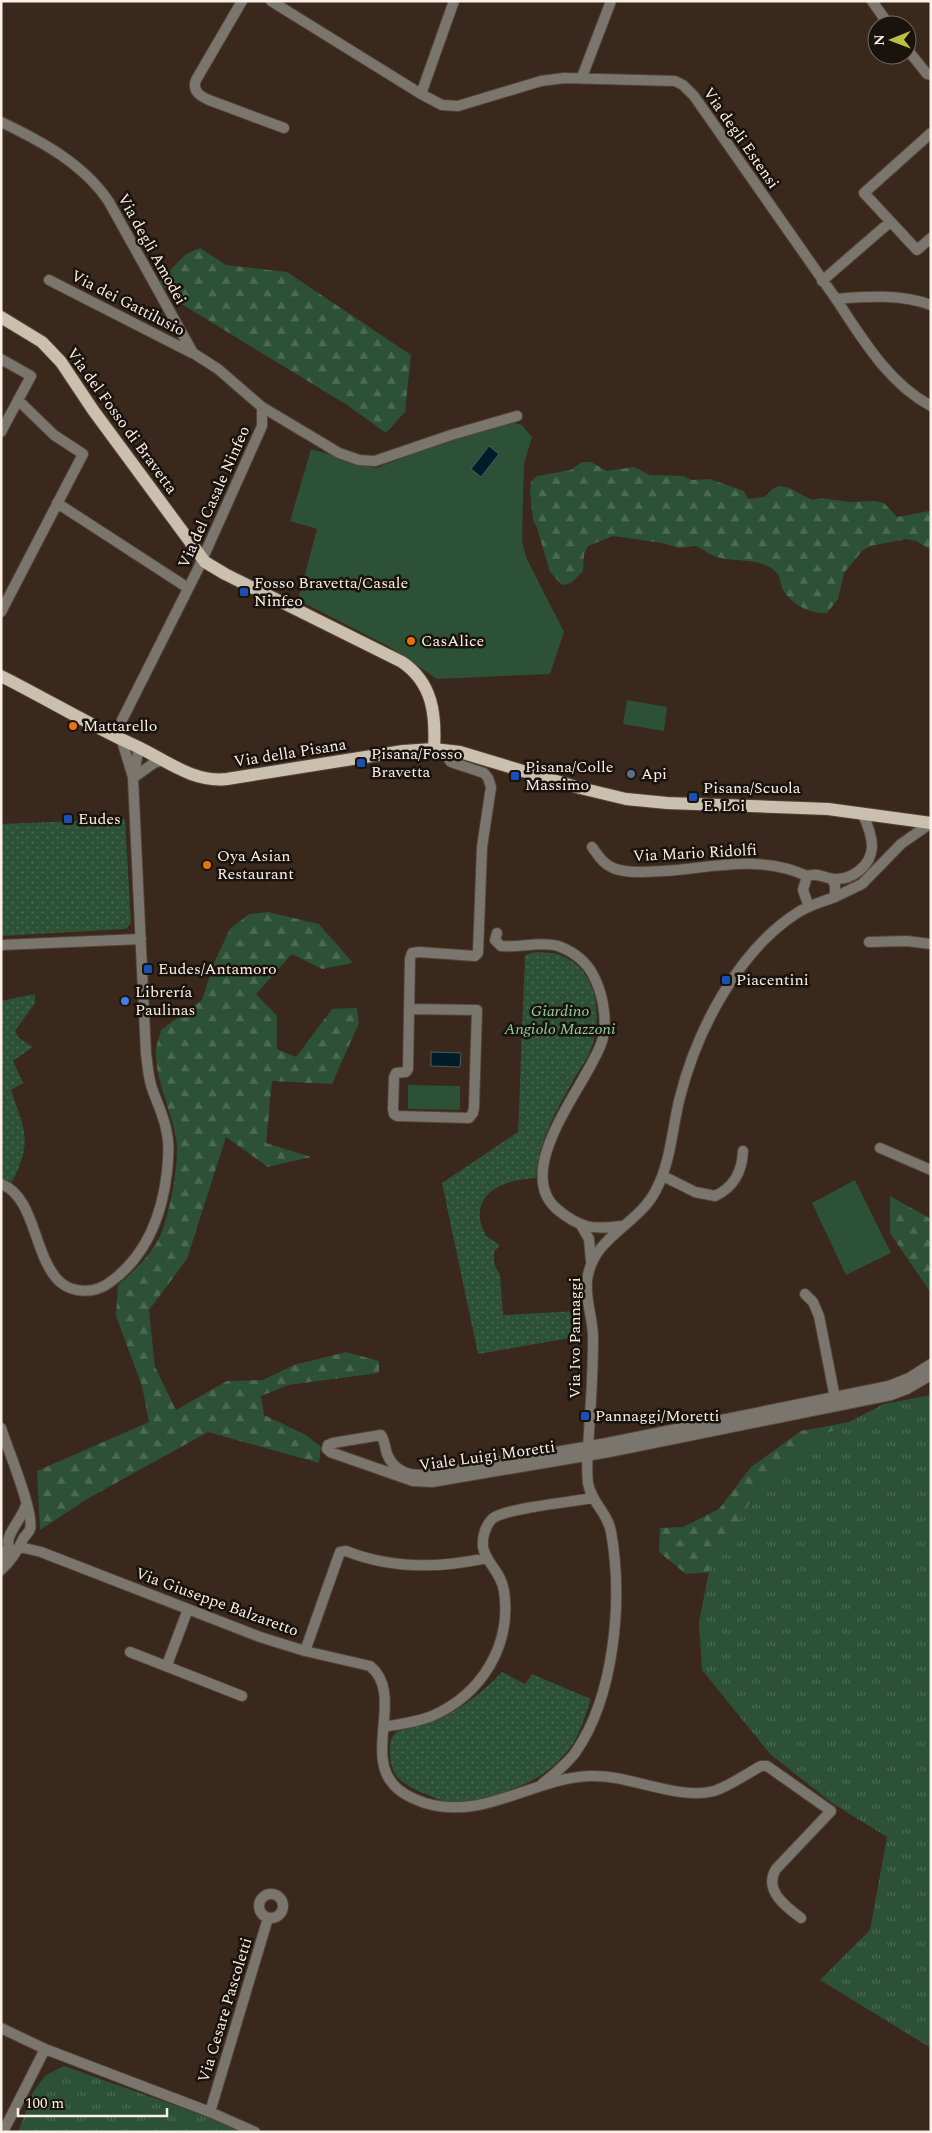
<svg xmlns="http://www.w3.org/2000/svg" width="932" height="2133" viewBox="0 0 932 2133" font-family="Spectral,serif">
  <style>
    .grass { fill: url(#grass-dots) }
    .forest { fill: url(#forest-firs) }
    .park { fill: url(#park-tufts) }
    .pitch { fill: #2c5136 }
    .water { fill: #001c29; stroke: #4b5c62 }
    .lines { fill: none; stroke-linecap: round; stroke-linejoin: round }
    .minor-casing { stroke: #544438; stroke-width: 12 }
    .major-casing { stroke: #544438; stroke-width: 14 }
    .minor { stroke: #7b766d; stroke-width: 10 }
    .major { stroke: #cbc0ad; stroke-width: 12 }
    .transit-dot { fill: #1a4fb4; stroke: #1a130d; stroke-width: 2 }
    .food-dot { fill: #e8710a; stroke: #1a130d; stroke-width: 2 }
    .service-dot { fill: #5c6f8a; stroke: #1a130d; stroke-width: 2 }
    .shop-dot { fill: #3f7fe0; stroke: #1a130d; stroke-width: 2 }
    .labels { text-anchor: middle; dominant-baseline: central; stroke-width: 5; stroke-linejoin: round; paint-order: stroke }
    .street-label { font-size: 16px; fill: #fbf0e8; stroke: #1a130d }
    .poi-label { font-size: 16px; fill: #fbf0e8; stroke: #1a130d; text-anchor: start }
    .park-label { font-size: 16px; font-style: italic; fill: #8dd29e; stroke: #1a130d }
  </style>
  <defs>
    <pattern id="grass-dots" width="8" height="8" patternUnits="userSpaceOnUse" patternTransform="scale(1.25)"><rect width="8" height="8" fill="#2c5136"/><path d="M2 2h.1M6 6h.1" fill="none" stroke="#4c6a53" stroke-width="1.8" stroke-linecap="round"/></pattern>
    <pattern id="forest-firs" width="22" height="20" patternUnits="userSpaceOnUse" patternTransform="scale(1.25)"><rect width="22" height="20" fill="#2c5136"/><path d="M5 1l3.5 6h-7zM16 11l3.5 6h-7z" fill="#4c6a53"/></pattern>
    <pattern id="park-tufts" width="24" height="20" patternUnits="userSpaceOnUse" patternTransform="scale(1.25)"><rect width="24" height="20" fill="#2c5136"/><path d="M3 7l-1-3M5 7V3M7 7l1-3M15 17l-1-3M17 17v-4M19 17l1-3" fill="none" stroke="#4c6a53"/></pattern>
  </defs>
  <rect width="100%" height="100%" fill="#39281b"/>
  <path class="grass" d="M125 819 131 923 126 929 1 936V824Z
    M537 952C544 953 553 952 560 955 596 968 603 1013 592 1046 589 1057 580 1068 574 1079 557 1109 538 1142 536 1178 515 1179 481 1186 480 1213 479 1221 483 1229 486 1236L500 1245 494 1252V1260L495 1266 500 1275 503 1315 578 1311 582 1336 478 1354 442 1183 518 1132 525 955Z
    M35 994V1003L15 1031 19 1038 33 1047 13 1061 23 1083 11 1090C25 1132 33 1140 12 1182L1 1179V1001Z
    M502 1672 525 1684 532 1674 591 1699C584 1718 579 1740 565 1754 543 1779 521 1787 490 1797 480 1800 468 1803 457 1803 447 1803 437 1799 428 1795 408 1787 390 1779 390 1754 390 1748 389 1741 393 1736 402 1724 425 1725 438 1719 463 1708 484 1691 502 1672Z"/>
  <path class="forest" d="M200 248 226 265 287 272 411 355 405 412 386 433 347 405 180 303 159 282 186 254Z
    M582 462H591L607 471 634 467 650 475 683 476 692 480 710 479 744 491 748 499 765 497 771 490 779 486 787 487 812 500 821 498 849 502 875 501 884 503 897 517 929 511 931 512V550L916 541 907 539 870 546 862 551 844 573 838 599 827 613C811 615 789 603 782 588 780 582 781 576 775 571 761 558 738 562 720 558 711 556 704 550 696 546L679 548 662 543 613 536 588 546 584 554 583 571 571 583 562 585 550 572 537 528 533 520 530 491 531 482 537 476 571 470Z
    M268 912 319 924 353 963 322 969 292 954 256 994 277 1016V1049L296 1057 332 1009 357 1008 359 1023 332 1084 272 1081 266 1143 311 1157 268 1167 226 1137 187 1259 149 1310 155 1367 176 1410 227 1381 263 1380 294 1365 346 1352 379 1361V1373L288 1385 261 1396 264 1415 306 1435 321 1447 319 1463 208 1432 87 1499 40 1530 37 1471 149 1422 142 1386 116 1316 118 1285C133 1272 152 1254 160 1236 170 1214 180 1161 176 1138 171 1110 157 1084 156 1056 155 1048 159 1038 161 1030L202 1000 214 963 230 929 249 914Z
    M890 1196 931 1219V1293L890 1233Z
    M893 1414 740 1570 686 1574 659 1552 660 1528 683 1527 719 1509 751 1467 801 1431Z"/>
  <path class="park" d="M931 1395V2048L820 1980 870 1930 887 1837 832 1803 770 1754 702 1670 699 1622 710 1566 757 1492 818 1438 884 1404Z
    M64 2066 202 2115 241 2132H18L33 2092 46 2075Z"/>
  <path class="pitch" d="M514 423 522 425 532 437 524 464 522 540 526 557 564 632 550 674 437 679 388 646 298 600 317 529 290 521 311 449 376 468 486 426Z
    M627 700 667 707 664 731 623 724Z
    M408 1085 460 1086V1110L408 1109Z
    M855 1180 891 1253 846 1275 812 1203Z"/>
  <path class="water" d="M489 446 499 454 481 477 471 469Z
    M431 1052 461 1053 460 1067 431 1066Z"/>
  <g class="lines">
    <defs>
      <path id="minor" d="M242 1 196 80C192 91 200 96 209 100L284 128
        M271 1 421 94 442 105 458 106 541 81 564 78 675 81 683 85 694 96 836 299C866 296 902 294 931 305
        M872 1 889 25
        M907 49 927 74 931 75
        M582 77 611 1
        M421 94 454 1
        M1 122C41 141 84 164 109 202L193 353 218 369 262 407 339 453 359 460 375 461 451 435 517 416
        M931 133 864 193 917 250 931 238
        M49 280 192 353
        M822 281 890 222
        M836 299C862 338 888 383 931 406
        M1 359 31 376 1 432
        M57 503 188 588
        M1 612 83 454 54 435 18 400
        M114 736 198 569 262 426V407
        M122 741 133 777
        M133 778 154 763 163 760
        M592 847C598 855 603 864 613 868 629 874 647 872 663 871 712 868 761 854 807 876
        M835 897 862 884 901 844 931 823
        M809 907 803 890 807 876C817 872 824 878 834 879 852 880 871 866 872 847 872 835 867 823 862 813
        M497 933 495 940 501 946C520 948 539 941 558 946 575 952 589 964 596 981 604 999 608 1026 601 1044 587 1084 510 1171 558 1210 580 1228 593 1230 621 1226
        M869 942 907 941 931 944
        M1 945 141 939
        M409 1009 477 1010 474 1107 473 1113 469 1118 397 1116 394 1114 393 1109 394 1077 396 1073 406 1072 408 1069 410 959 412 953 419 952 475 956 478 953 482 847 491 787 488 778 484 773 451 762 440 749
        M880 1148 931 1170
        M663 1176 695 1192 715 1196C734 1187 742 1172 743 1151
        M1 1184C36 1197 33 1257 60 1282 74 1294 95 1293 109 1283 146 1257 162 1215 167 1172 168 1159 170 1147 167 1134 165 1119 158 1105 153 1091 148 1079 148 1066 146 1054L133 778 139 748
        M581 1225 589 1239 591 1261
        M805 1294 813 1302 819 1316 836 1403
        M931 1364 909 1378 889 1386 607 1443 430 1474C411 1477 395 1473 387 1454 385 1448 385 1441 381 1435L333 1443 328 1445 327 1449 330 1452 413 1481 432 1482 609 1452 891 1395 907 1389 931 1375
        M1 1428C7 1447 35 1514 30 1529 29 1533 25 1535 23 1539 18 1550 11 1561 1 1570
        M9 1546C4 1536 22 1519 26 1505
        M20 1547 41 1552 260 1637 305 1651 370 1666C404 1693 365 1753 393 1784 401 1794 413 1799 425 1803 484 1821 533 1778 590 1776 628 1774 679 1801 714 1791 730 1786 746 1774 761 1766H767L831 1811 776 1869C763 1890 786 1907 801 1918
        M1 1560 9 1546
        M305 1651 340 1552 346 1551C391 1569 441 1568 487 1558
        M130 1652 242 1696
        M167 1665 188 1609
        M384 1727C400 1724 417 1722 432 1716 482 1694 512 1645 504 1591 501 1571 485 1562 483 1547 482 1538 485 1526 492 1519 504 1508 573 1502 592 1498
        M542 1784C553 1775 566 1765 575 1753 615 1696 623 1599 611 1532 608 1513 591 1502 588 1483 586 1466 588 1449 589 1432 591 1402 593 1371 593 1341 594 1321 585 1301 587 1281 592 1236 638 1226 656 1190 671 1162 672 1128 680 1097 697 1030 738 951 797 913 809 905 822 902 835 897V885L832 879
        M259 1906a12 12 0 1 1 24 0a12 12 0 1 1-24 0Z
        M1 2028 45 2049 210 2112 255 2132
        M210 2112 268 1918
        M3 2132 45 2049"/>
      <path id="major" d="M1 317 42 342 61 362 93 410 205 562 225 574 402 662C433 683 436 715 434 749
        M1 676C47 699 91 726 138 747 167 761 194 783 227 779L403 751 434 749 460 752 576 787 626 799 667 803 828 809 931 823"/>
    </defs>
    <use href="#minor" class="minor-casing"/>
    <use href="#major" class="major-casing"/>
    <use href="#minor" class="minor"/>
    <use href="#major" class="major"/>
  </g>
  <g class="transit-dot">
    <rect x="239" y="587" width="10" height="10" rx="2.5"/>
    <rect x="356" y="758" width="10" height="10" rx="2.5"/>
    <rect x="510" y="771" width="10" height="10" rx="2.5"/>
    <rect x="688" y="792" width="10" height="10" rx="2.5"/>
    <rect x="63" y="814" width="10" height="10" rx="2.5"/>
    <rect x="143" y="964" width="10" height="10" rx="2.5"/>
    <rect x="721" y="975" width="10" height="10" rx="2.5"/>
    <rect x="580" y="1411" width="10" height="10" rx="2.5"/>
  </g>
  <g class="food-dot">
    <circle cx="411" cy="641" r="5"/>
    <circle cx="73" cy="726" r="5"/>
    <circle cx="207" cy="865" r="5"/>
  </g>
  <circle class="service-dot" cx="631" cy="774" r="5"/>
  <circle class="shop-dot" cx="125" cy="1001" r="5"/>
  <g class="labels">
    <g class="street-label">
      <text transform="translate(741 138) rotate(55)">Via degli Estensi</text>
      <text transform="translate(152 249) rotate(61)">Via degli Amodei</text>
      <text transform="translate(128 303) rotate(27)">Via dei Gattilusio</text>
      <text transform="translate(122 421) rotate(54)">Via del Fosso di Bravetta</text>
      <text transform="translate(214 497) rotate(-66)">Via del Casale Ninfeo</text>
      <text transform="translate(290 753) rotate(-9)">Via della Pisana</text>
      <text transform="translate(695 853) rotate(-3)">Via Mario Ridolfi</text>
      <text transform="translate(575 1338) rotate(-90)">Via Ivo Pannaggi</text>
      <text transform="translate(487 1456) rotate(-8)">Viale Luigi Moretti</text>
      <text transform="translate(217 1602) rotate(20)">Via Giuseppe Balzaretto</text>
      <text transform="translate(225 2010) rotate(-73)">Via Cesare Pascoletti</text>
    </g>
    <g class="poi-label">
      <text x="254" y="583">Fosso Bravetta/Casale<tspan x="254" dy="18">Ninfeo</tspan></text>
      <text x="421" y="641">CasAlice</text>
      <text x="83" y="726">Mattarello</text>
      <text x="371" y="754">Pisana/Fosso<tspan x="371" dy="18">Bravetta</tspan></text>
      <text x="525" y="767">Pisana/Colle<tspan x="525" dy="18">Massimo</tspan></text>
      <text x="641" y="774">Api</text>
      <text x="703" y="788">Pisana/Scuola<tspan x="703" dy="18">E. Loi</tspan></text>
      <text x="78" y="819">Eudes</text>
      <text x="217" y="856">Oya Asian<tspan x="217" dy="18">Restaurant</tspan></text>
      <text x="158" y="969">Eudes/Antamoro</text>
      <text x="736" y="980">Piacentini</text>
      <text x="135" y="992">Librería<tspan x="135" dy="18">Paulinas</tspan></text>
      <text x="595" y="1416">Pannaggi/Moretti</text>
    </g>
    <g class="park-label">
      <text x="560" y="1011">Giardino<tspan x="560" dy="18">Angiolo Mazzoni</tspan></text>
    </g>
  </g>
  <rect width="932" height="2133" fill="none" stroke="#fbf0e8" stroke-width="5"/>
  <g transform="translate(892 40) rotate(269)"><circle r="24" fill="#1a130d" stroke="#746b65"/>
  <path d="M0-4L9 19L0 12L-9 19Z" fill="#b9c046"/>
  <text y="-8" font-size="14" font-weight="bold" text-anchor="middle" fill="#fbf0e8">N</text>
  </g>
  <path d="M18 2108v8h149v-8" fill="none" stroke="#fbf0e8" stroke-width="2.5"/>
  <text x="25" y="2108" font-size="15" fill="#fbf0e8" stroke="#1a130d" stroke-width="4" paint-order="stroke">100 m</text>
</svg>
